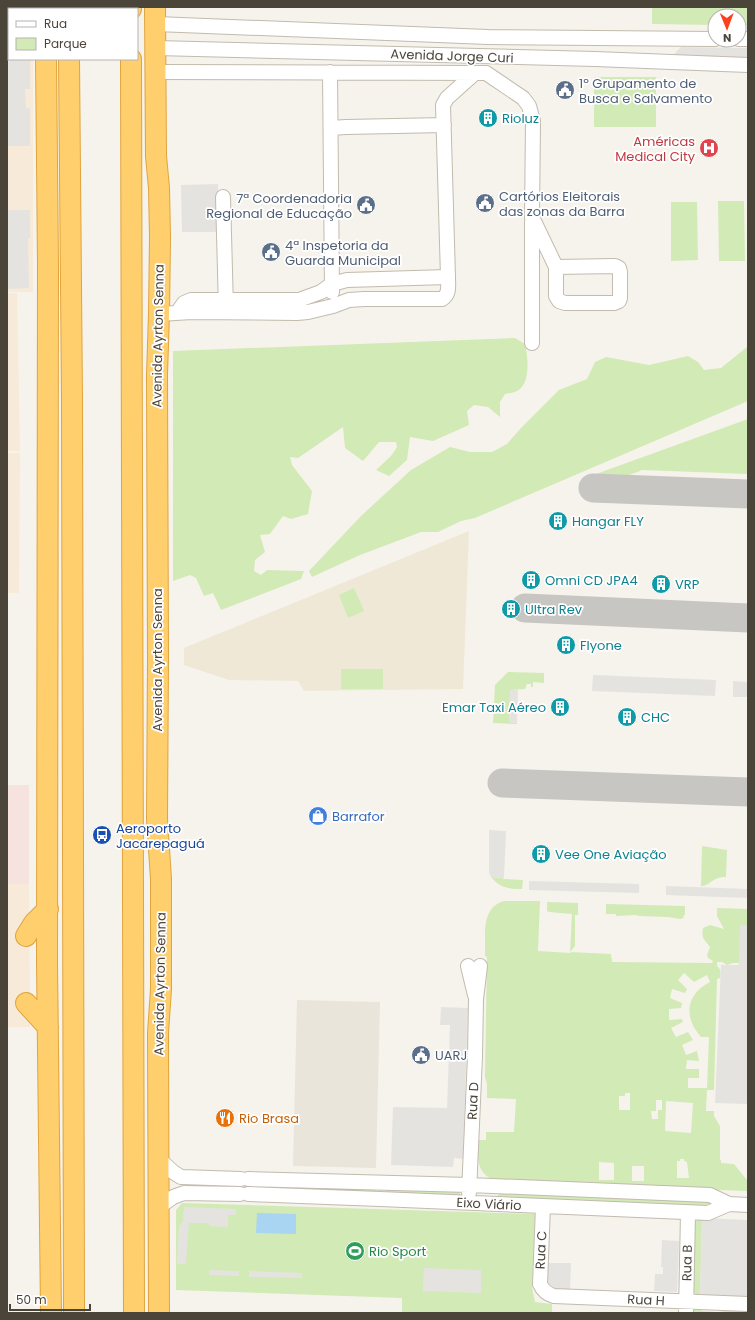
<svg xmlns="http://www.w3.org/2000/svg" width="755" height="1320" viewBox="0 0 755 1320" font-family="Poppins,sans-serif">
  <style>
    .residential { fill: #eae5da }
    .commercial { fill: #f7ead8 }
    .education { fill: #efe8d6 }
    .medical { fill: #f6e3e0 }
    .green { fill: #d2eab5; fill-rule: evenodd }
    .parking { fill: #e5e3e0 }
    .water { fill: #a9d4f2 }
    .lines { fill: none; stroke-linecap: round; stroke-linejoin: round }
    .taxiway { stroke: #c8c6c3; stroke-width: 29 }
    .minor-casing { stroke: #c2bbae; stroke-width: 16 }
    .highway-casing { stroke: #e0a43c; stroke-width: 22 }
    .minor { stroke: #fff; stroke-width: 14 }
    .highway { stroke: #ffcf6e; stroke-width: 20 }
    .labels { text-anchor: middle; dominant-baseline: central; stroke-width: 3.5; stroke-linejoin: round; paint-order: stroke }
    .street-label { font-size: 13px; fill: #4b4439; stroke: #fff }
    .service-label { font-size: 13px; fill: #4e5e75; stroke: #fff; text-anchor: start }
    .culture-label { font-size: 13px; fill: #0d838f; stroke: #fff; text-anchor: start }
    .health-label { font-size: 13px; fill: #be3a42; stroke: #fff; text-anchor: end }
    .shop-label { font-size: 13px; fill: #366cbe; stroke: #fff; text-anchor: start }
    .transit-label { font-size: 13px; fill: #164399; stroke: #fff; text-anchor: start }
    .food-label { font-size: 13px; fill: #c56008; stroke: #fff; text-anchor: start }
    .leisure-label { font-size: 13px; fill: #27864d; stroke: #fff; text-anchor: start }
  </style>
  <rect width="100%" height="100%" fill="#f6f3ec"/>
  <path class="residential" d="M297 1000 380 1002 376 1168 293 1166Z"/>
  <path class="commercial" d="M7 53H9V59H33V292H7Z
    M7 293H17L20 451H7Z
    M7 453H20L19 593H7Z
    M7 884H29L30 1027H7Z"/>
  <path class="education" d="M469 531 463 689 304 691 298 681 229 680 184 665V648Z"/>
  <path class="medical" d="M7 785H29V884H7Z"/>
  <path class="green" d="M652 7H748V25H739V16H715V25L652 24Z
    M594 77H656V127H594Z
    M718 201H744L745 261H719Z
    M671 202H697L698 260 671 261Z
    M515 338 525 344C528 357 531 384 517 391 514 393 508 393 505 394L500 402V417L488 407 474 405 467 411 469 425 433 441 410 437 407 460 389 476 376 470 391 456 397 447 396 442H379L363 461 345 448 343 427 298 458 290 457 292 465 312 491 308 514 291 519 283 516 270 534 260 535 265 552 255 560 254 571 261 575 267 570 304 571 301 579 221 610 213 593 204 596 196 578 190 575 173 581V351Z
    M747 347H748V401L475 518 461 521 438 532H421L360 555 312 577 309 571 361 516 411 470 450 447 470 452H492L507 444 521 428 559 390 587 379 595 362 606 357 649 365 688 356 698 362 704 370 721 368Z
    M748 419V474L642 470C630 475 626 477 612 476L606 480 594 483 585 478Z
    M354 588 364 611 348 618 339 595Z
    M341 669H383V689H341Z
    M508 672 544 673V683L533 682V687H531V684H527L525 689 510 690 509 722 517 723V724L493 723 495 685Z
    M702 846 727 850 726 877C713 876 710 886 701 886Z
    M491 877 503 878V879L523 880 522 889C509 889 500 888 491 877Z
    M504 901H540L538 951 570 953 572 914 549 912 547 911V902L578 903V915H575V946L570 952 611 954 612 962 712 963 713 961 708 958 707 955 710 947C704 939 701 939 703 928L710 925 724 929 717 916V908L748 909V963H733L727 965 722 962H717V966C721 969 721 973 720 978L717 979 714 1090H707L706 1111H714V1116L720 1126V1160H721V1163L734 1164 747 1180V1191L501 1182C477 1177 477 1161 478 1140H486V1132H514L516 1099 487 1098V1084L485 1077 487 957 485 956C486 936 480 908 504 901ZM684 973 694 982 707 975 710 982C686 994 683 1017 701 1037H709L707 1088H688V1078H699V1069H686L687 1060 699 1061 697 1051 686 1055 682 1045 693 1040 688 1032 676 1037 671 1028 683 1022 682 1019 669 1020V1009L681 1008 682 1003 670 998 672 989 685 993 687 989 678 980ZM625 1093H630V1110H619V1096H625ZM656 1100H662V1110H658V1119H652L651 1111H656ZM666 1101 693 1103 691 1133 665 1131ZM680 1159H684V1161L687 1162 689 1178H677V1161H680ZM599 1162 614 1163V1180H599ZM632 1166H644V1181H632Z
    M606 904 685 906V915L683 916 684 918 680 919 668 917 639 916 636 915 616 916V914H606Z
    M285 1187 375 1189 376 1192 284 1189Z
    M387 1189 459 1192 460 1193 459 1196 385 1193Z
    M501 1193 714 1201 712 1207 499 1199 498 1195Z
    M182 1203 535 1214 532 1288 535 1302 552 1304V1313H402V1298L176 1290V1210Z
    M702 1218 700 1297 693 1292 694 1223 697 1220Z
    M701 1307 702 1311 718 1312 731 1310 748 1313H691C693 1308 696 1308 701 1307Z"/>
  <path class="parking" d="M681 47 748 48V63L667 61Z
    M7 54H9V59H30V89H25L26 108H30V146H7Z
    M218 184 219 232H182L181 185Z
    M7 210H30V238H28L29 288 7 289Z
    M593 675 716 680 715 696 592 691Z
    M733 681 748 682V697H733Z
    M510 690H518L517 723 509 722Z
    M489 830 506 831 504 878 491 877 489 873Z
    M529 881 639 884V893L529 890Z
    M666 886 748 889V898L666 895Z
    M740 925H748V1104L715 1103 721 965H739Z
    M441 1007 468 1008 463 1159 454 1158 453 1167 391 1165 393 1107 447 1108 450 1025H440Z
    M184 1207 236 1209V1215H228V1227L209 1226V1223H189L186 1264H177L179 1226 183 1221Z
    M702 1218 748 1220V1299L700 1297Z
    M662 1240 679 1241 677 1292 654 1291 655 1274H663V1267H661Z
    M548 1263H571L570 1290H548Z
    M424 1268 481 1270V1293L423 1291Z
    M209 1270 239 1271V1276L209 1275Z
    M249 1271 302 1273V1278L249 1277Z"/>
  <path class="water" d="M257 1213 296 1214V1234L256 1233Z"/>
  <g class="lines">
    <path class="taxiway" d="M593 488 748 494
      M525 608 748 618
      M502 783 748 792"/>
    <defs>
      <path id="minor" d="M156 24 488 37 715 39
        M739 39H748
        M156 48 595 59 748 65
        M156 72 486 73 523 98 529 106 533 121 532 217 556 267V296L559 301 565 303H614L619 301 620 298V272L619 268 615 266 556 267
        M330 72 332 292
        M331 128 346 127 444 125
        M223 197 226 308
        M532 221V343
        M177 313 184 303 191 300H299L321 292 332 284 347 280 448 277
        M159 314 192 312 297 313 308 312 333 306 349 300 364 299H442C450 294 448 286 448 277L443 105 447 98 475 73
        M468 966 475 995
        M159 1159 173 1172 181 1177 241 1179
        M248 1179 469 1185 710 1195 729 1204
        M469 1193 475 1056 476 999 480 966
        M248 1194 380 1199 708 1213 729 1204 748 1205
        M543 1206 540 1284C543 1291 547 1294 554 1296L748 1304
        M159 1207 173 1197 184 1193 240 1194
        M686 1313 688 1213"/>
      <path id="highway" d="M69 7V9
        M131 7V9
        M155 7 156 156 159 188 160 237 159 314 157 375 158 660 157 819 161 879V989L158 1033 159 1313
        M46 9V7
        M46 59 48 265 47 962 51 1313
        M69 59 72 399 74 1313
        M131 59 134 1313
        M26 936 34 923 48 909
        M26 1003 48 1027"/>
    </defs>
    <use href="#minor" class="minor-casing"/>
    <use href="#highway" class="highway-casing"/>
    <use href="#minor" class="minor"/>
    <use href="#highway" class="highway"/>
  </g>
  <defs>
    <symbol id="civic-disc" viewBox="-11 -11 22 22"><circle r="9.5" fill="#5c6f8a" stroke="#fff"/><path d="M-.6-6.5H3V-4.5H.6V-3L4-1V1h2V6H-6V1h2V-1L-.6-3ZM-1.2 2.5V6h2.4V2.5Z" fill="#fff"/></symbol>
    <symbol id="building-disc" viewBox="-11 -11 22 22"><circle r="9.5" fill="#0f9aa8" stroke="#fff"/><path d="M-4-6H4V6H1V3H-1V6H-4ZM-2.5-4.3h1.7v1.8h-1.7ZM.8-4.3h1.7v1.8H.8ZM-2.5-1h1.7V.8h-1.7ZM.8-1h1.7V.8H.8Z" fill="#fff"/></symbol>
    <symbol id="hospital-disc" viewBox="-11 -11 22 22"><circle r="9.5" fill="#e0444e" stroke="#fff"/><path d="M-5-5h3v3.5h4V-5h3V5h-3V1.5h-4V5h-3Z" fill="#fff"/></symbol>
    <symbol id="shop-disc" viewBox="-11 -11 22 22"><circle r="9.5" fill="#3f7fe0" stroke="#fff"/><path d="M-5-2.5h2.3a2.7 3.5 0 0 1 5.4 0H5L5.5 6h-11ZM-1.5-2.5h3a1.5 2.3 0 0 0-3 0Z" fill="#fff"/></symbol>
    <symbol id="bus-disc" viewBox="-11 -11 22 22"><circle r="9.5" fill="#1a4fb4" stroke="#fff"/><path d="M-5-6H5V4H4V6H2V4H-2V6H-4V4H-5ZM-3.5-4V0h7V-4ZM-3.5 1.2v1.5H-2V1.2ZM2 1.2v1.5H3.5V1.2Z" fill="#fff"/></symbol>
    <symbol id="restaurant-disc" viewBox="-11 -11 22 22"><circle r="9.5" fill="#e8710a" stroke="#fff"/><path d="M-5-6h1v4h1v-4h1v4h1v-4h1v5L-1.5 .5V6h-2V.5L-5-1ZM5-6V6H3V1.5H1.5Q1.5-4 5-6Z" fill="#fff"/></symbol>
    <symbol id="stadium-disc" viewBox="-11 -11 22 22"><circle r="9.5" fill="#2e9e5b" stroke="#fff"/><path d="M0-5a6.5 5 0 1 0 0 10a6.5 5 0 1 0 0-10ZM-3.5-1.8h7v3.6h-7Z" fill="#fff"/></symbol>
  </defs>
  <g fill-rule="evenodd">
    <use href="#civic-disc" x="554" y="79" width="22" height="22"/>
    <use href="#building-disc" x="477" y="107" width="22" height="22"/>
    <use href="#hospital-disc" x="698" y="137" width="22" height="22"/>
    <use href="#civic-disc" x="474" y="192" width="22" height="22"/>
    <use href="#civic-disc" x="355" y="194" width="22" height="22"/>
    <use href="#civic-disc" x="260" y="241" width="22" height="22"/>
    <use href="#building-disc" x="547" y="510" width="22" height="22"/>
    <use href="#building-disc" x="520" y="569" width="22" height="22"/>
    <use href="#building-disc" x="650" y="573" width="22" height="22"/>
    <use href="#building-disc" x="500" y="598" width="22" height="22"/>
    <use href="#building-disc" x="555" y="634" width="22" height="22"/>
    <use href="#building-disc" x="549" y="696" width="22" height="22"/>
    <use href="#building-disc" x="616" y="706" width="22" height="22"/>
    <use href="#shop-disc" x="307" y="805" width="22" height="22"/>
    <use href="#bus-disc" x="91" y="824" width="22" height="22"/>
    <use href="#building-disc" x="530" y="843" width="22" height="22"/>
    <use href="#civic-disc" x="410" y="1044" width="22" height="22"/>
    <use href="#restaurant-disc" x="214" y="1107" width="22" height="22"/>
    <use href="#stadium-disc" x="344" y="1240" width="22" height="22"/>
  </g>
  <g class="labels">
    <g class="street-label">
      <text transform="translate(452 56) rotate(2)">Avenida Jorge Curi</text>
      <text transform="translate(158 336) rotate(-89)">Avenida Ayrton Senna</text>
      <text transform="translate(157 660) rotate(-90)">Avenida Ayrton Senna</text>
      <text transform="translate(160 984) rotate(-89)">Avenida Ayrton Senna</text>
      <text transform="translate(473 1101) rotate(-87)">Rua D</text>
      <text transform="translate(489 1204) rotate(3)">Eixo Viário</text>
      <text transform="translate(541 1250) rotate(-87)">Rua C</text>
      <text transform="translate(687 1263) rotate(-89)">Rua B</text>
      <text transform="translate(646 1300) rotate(3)">Rua H</text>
    </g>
    <g class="service-label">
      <text x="579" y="83">1º Grupamento de<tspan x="579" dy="15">Busca e Salvamento</tspan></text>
      <text x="499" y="196">Cartórios Eleitorais<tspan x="499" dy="15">das zonas da Barra</tspan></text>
      <text x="352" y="198" text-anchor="end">7ª Coordenadoria<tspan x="352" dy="15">Regional de Educação</tspan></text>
      <text x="285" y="245">4ª Inspetoria da<tspan x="285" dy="15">Guarda Municipal</tspan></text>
      <text x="435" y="1055">UARJ</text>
    </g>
    <g class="culture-label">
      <text x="502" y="118">Rioluz</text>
      <text x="572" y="521">Hangar FLY</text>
      <text x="545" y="580">Omni CD JPA4</text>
      <text x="675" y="584">VRP</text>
      <text x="525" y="609">Ultra Rev</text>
      <text x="580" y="645">Flyone</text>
      <text x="546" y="707" text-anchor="end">Emar Taxi Aéreo</text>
      <text x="641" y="717">CHC</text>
      <text x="555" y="854">Vee One Aviação</text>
    </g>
    <g class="health-label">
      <text x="695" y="141">Américas<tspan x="695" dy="15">Medical City</tspan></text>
    </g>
    <g class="shop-label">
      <text x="332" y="816">Barrafor</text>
    </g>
    <g class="transit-label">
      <text x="116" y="828">Aeroporto<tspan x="116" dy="15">Jacarepaguá</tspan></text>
    </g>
    <g class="food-label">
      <text x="239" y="1118">Rio Brasa</text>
    </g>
    <g class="leisure-label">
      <text x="369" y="1251">Rio Sport</text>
    </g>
  </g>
  <rect width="755" height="1320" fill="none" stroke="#4b4439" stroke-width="16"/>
  <rect x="8" y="8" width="130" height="52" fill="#ffffff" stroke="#b7b4b0"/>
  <rect x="16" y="21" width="20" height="6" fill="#ffffff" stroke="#b7b4b0"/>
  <text x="44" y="28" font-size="12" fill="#4b4439">Rua</text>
  <rect x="16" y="38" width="20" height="12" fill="#d2eab5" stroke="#b7b4b0"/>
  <text x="44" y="48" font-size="12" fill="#4b4439">Parque</text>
  <g transform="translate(727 28) rotate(179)"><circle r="19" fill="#ffffff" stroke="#b7b4b0"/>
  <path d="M0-3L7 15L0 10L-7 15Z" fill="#fc3f1d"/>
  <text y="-6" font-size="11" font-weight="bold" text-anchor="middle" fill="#4b4439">N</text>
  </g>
  <path d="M10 1304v6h80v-6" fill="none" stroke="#4b4439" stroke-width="2"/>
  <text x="16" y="1304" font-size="12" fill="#4b4439" stroke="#ffffff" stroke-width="3" paint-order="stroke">50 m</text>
</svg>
